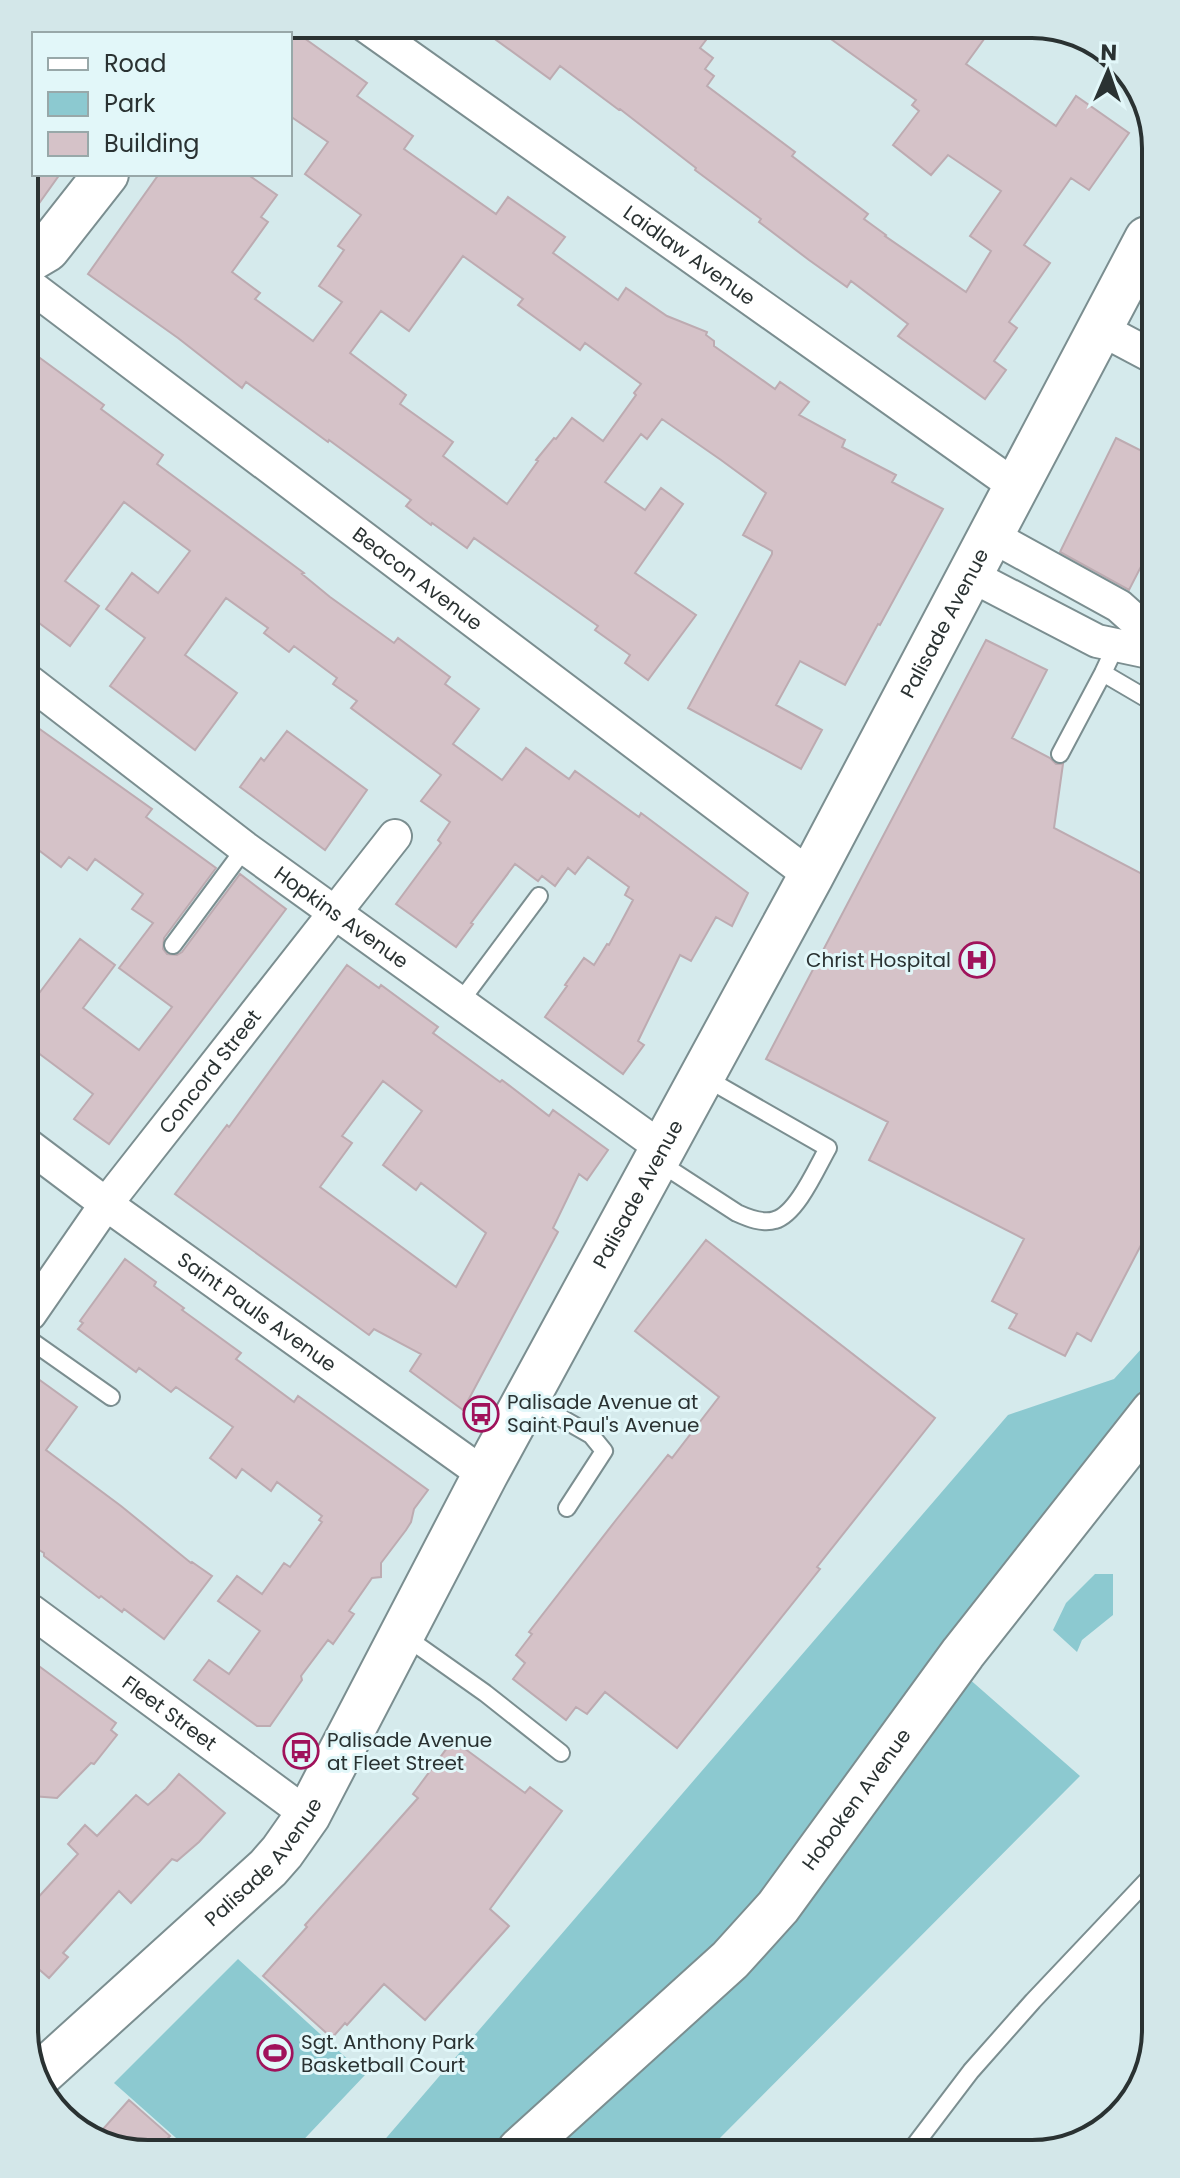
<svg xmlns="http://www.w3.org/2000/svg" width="1180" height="2178" viewBox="0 0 1180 2178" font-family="Poppins,sans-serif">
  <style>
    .green { fill: #8cc9d0 }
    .building { fill: #d5c2c8; stroke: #bdabb1; stroke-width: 2; fill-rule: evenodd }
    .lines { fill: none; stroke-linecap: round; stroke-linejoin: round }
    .lane-casing { stroke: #7b8e90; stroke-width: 20 }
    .street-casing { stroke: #7b8e90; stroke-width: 36 }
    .secondary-casing { stroke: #7b8e90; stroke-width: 48 }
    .lane { stroke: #fff; stroke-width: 16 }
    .street { stroke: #fff; stroke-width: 32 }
    .secondary { stroke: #fff; stroke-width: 44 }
    .labels { text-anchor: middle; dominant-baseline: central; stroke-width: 6; stroke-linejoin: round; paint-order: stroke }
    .street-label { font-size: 20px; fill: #2a3232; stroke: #e2f7f9 }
    .poi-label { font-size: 20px; fill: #2a3232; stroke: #e2f7f9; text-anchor: start }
    .rim { fill: none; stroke: #2a3232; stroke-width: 4 }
  </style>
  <rect width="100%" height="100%" fill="#d5eaec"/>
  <path class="green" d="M1153 1336V1436L967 1677 1080 1776 710 2148 375 2151 1008 1415 1114 1379Z
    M1095 1574H1113V1615L1082 1640 1077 1652 1053 1630 1066 1603Z
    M238 1959 365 2075 292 2152 193 2153 114 2083Z"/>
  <path class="building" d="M474 24H718L700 48 713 58 705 69 714 76 707 86 795 152 792 156 868 214 864 219 886 235 885 236 966 292 991 251 970 236 1001 191 948 155 931 175 893 145 919 111 912 105 916 100 810 24H972L987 35 966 64 1056 126 1076 96 1129 133 1089 190 1071 178 1024 245 1050 263 1009 322 1017 328 994 361 1006 370 985 399 898 336 908 324 851 281 847 287 809 260 759 222 761 219 695 170 696 168 620 109 619 110 560 66 550 79Z
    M290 28 367 83 357 96 413 136 404 149 496 214 508 197 565 237 553 253 618 300 626 288 667 316 707 332 706 335 714 341V346L775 389 780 382 809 402 799 415 845 440 842 447 896 475 892 482 943 509 880 625 878 624 845 685 800 661 776 705 822 730 801 769 688 708 772 554V551L743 535 766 493 721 460 662 419 647 439 641 434 605 482 645 510 661 488 683 504 635 573 696 615 648 680 625 663 630 655 595 630 598 626 474 538 467 548 432 523 431 525 406 506 411 500 329 440 328 442 246 382 242 388 178 338 88 274 159 174H247L277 195 261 217 268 222 232 272 260 293 255 299 313 341 342 302 319 286 344 250 338 246 361 215 305 174 328 142 290 116ZM463 256 523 299 518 305 580 350 585 343 641 384 634 393 636 395 603 441 572 418 556 439 554 438 536 460 538 461 507 504 443 456 453 442 400 404 406 395 350 353 381 311 409 331Z
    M24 174H60L25 223 24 186Z
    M25 347 104 405 101 409 163 455 157 464 304 573 302 574 330 597 394 643 398 638 450 677 445 684 479 709 453 744 502 780 526 748 569 779 575 771 639 817 641 813 748 893 732 926 716 917 691 961 680 955 638 1041 644 1045 623 1074 545 1017 567 986 565 985 584 958 594 965 607 944 609 945 633 900 625 895 629 887 588 857 575 874 568 868 555 886 542 876 538 881 515 864 471 923 473 924 456 947 396 904 441 843 438 840 450 822 421 801 441 775 351 708 357 701 333 684 337 678 294 646 289 652 264 633 268 628 226 598 185 655 237 693 195 750 110 686 145 638 106 609 132 573 158 593 190 551 124 502 65 581 99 606 70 646 27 614Z
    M1116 438 1148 454 1149 551 1129 590 1060 552Z
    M986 640 1047 670 1012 738 1050 758 1056 764H1063L1054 828 1150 878 1152 1224 1091 1341 1077 1333 1065 1356 1009 1328 1017 1314 992 1301 1024 1239 869 1160 888 1122 766 1059Z
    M27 720 152 809 146 817 216 868 164 938 163 949 167 954 177 955 182 952 240 874 286 909 109 1144 74 1119 93 1094 29 1046 28 984 40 992 80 939 115 965 83 1008 139 1050 172 1007 119 968 153 923 132 909 143 894 95 859 87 870 69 857 61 867 28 842Z
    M287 731 367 790 325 850 240 787 261 758 264 761Z
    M347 965 379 988 381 985 438 1027 433 1033 500 1082 502 1080 549 1116 553 1110 608 1150 587 1180 579 1174 553 1228 558 1232 463 1410 410 1371 421 1354 374 1329 369 1335 175 1194 227 1125 229 1127ZM383 1081 422 1111 383 1165 416 1190 421 1183 486 1233 456 1287 320 1187 352 1143 342 1136Z
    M706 1240 935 1418 817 1567 820 1569 677 1748 605 1692 587 1714 576 1707 566 1720 513 1679 525 1663 516 1655 532 1634 529 1632 616 1520 668 1455 672 1458 719 1397 635 1331Z
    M125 1259 156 1282 154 1286 184 1308 182 1310 241 1353 236 1359 294 1402 298 1396 428 1490 414 1509 411 1522 406 1530 381 1563V1577L372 1578 349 1611 354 1614 333 1644 328 1640 301 1676 302 1680 270 1726H257L194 1680 209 1660 229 1674 260 1631 218 1601 237 1576 262 1594 284 1563 290 1567 322 1522 319 1520 322 1516 277 1482 271 1491 242 1469 236 1478 210 1458 233 1427 176 1387 171 1392 139 1368 136 1372 78 1329 83 1323 80 1321Z
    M30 1373 77 1407 46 1450 121 1506 191 1563 192 1562 212 1576 164 1639 124 1609 122 1612 101 1596 99 1598 44 1556V1553L31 1545Z
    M32 1661 116 1723 111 1730 117 1735 94 1764 91 1763 57 1798 32 1796Z
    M453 1740 525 1793 530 1787 562 1811 490 1909 509 1926 425 2020 384 1984 347 2025 345 2023 332 2038 263 1976 307 1927 305 1925 418 1798 413 1794Z
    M179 1774 225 1813 199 1842 177 1861 172 1859 131 1903 119 1891 63 1953 68 1957 49 1978 33 1964V1903L78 1854 68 1844 85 1825 97 1836 136 1795 148 1805 166 1789Z
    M129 2100 170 2136 154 2154H141L95 2138Z"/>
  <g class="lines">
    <defs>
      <path id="lane" d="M1103 673 1149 700
        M1060 754 1103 673 1117 643
        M173 945 245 848
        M460 1002 539 896
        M657 1161 737 1213C748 1218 763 1224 775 1220 797 1214 817 1167 828 1148L704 1077
        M30 1340 111 1397
        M528 1399 591 1435 604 1451 567 1508
        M403 1635 485 1693 561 1753
        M914 2146 971 2071 1033 2001 1155 1872"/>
      <g id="street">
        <path id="s1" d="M363 24 1015 486"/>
        <path id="s2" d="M25 282 811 876"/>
        <path d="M1099 328 1148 354"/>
        <path d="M990 535 1119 606 1149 633"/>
        <path d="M970 575 1097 641 1149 652"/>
        <path id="s3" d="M27 680 245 848 662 1148"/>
        <path id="s4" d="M29 1146 106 1204 485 1475"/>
        <path id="s5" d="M30 1314 106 1204 395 836"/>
        <path id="s6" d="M31 1611 308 1815"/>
      </g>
      <g id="secondary">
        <path d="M215 34 223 24"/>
        <path d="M25 262 47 249 106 174"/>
        <path id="s7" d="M35 2079 268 1868 282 1852 308 1815 485 1475 811 876 1147 239"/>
        <path id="s8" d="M520 2150 730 1960 778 1907 963 1653 1153 1412"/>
      </g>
    </defs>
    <use href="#lane" class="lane-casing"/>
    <use href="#street" class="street-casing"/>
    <use href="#secondary" class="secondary-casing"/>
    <use href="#lane" class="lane"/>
    <use href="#street" class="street"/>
    <use href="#secondary" class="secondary"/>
  </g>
  <defs>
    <symbol id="hospital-ring" viewBox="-11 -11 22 22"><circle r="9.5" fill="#e2f7f9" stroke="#a0125b" stroke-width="1.5"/><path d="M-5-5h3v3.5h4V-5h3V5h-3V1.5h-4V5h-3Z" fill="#a0125b"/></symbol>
    <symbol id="bus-ring" viewBox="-11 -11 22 22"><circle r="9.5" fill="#e2f7f9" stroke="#a0125b" stroke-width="1.5"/><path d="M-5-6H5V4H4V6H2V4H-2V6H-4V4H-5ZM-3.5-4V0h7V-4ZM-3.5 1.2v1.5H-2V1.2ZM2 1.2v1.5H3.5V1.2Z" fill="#a0125b"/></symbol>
    <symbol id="stadium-ring" viewBox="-11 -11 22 22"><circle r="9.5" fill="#e2f7f9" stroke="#a0125b" stroke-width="1.5"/><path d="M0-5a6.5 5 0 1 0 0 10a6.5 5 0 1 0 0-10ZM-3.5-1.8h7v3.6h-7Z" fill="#a0125b"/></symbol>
  </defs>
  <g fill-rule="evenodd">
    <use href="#hospital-ring" x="957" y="940" width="40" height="40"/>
    <use href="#bus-ring" x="461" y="1394" width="40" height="40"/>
    <use href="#bus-ring" x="281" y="1731" width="40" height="40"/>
    <use href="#stadium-ring" x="255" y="2033" width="40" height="40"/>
  </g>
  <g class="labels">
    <g class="street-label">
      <text stroke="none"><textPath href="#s1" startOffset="400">Laidlaw Avenue</textPath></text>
      <text stroke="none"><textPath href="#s2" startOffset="492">Beacon Avenue</textPath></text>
      <text stroke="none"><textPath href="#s7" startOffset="1732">Palisade Avenue</textPath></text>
      <text stroke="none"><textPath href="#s3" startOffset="394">Hopkins Avenue</textPath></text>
      <text stroke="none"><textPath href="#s5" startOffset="302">Concord Street</textPath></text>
      <text stroke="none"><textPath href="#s7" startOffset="1084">Palisade Avenue</textPath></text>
      <text stroke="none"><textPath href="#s4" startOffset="282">Saint Pauls Avenue</textPath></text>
      <text stroke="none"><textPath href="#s6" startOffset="172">Fleet Street</textPath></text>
      <text stroke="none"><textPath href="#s8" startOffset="488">Hoboken Avenue</textPath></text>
      <text stroke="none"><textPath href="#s7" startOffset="316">Palisade Avenue</textPath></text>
    </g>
    <g class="poi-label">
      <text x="951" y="960" text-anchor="end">Christ Hospital</text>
      <text x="507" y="1402">Palisade Avenue at<tspan x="507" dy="23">Saint Paul's Avenue</tspan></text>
      <text x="327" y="1740">Palisade Avenue<tspan x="327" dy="23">at Fleet Street</tspan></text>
      <text x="301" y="2042">Sgt. Anthony Park<tspan x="301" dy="23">Basketball Court</tspan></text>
    </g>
  </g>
  <path d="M0 0H1180V2178H0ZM148 38H1032A110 110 0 0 1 1142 148V2030A110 110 0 0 1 1032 2140H148A110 110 0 0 1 38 2030V148A110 110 0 0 1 148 38Z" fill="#d3e7e9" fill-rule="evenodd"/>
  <path class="rim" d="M148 38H1032A110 110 0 0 1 1142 148V2030A110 110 0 0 1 1032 2140H148A110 110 0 0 1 38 2030V148A110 110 0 0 1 148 38Z"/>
  <rect x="32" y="32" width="260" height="144" fill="#e2f7f9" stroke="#98a8a9" stroke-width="2"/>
  <rect x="48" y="58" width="40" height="12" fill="#ffffff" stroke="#98a8a9" stroke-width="2"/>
  <text x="104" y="72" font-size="24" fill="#2a3232">Road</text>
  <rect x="48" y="92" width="40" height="24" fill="#8cc9d0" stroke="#98a8a9" stroke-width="2"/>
  <text x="104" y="112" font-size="24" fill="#2a3232">Park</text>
  <rect x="48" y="132" width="40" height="24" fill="#d5c2c8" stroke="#98a8a9" stroke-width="2"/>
  <text x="104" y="152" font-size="24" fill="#2a3232">Building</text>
  <g transform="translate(1108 72) rotate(2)" stroke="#e2f7f9" stroke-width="6" paint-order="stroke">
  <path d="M0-6L14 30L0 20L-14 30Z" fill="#2a3232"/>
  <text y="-12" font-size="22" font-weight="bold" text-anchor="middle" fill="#2a3232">N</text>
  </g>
</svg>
